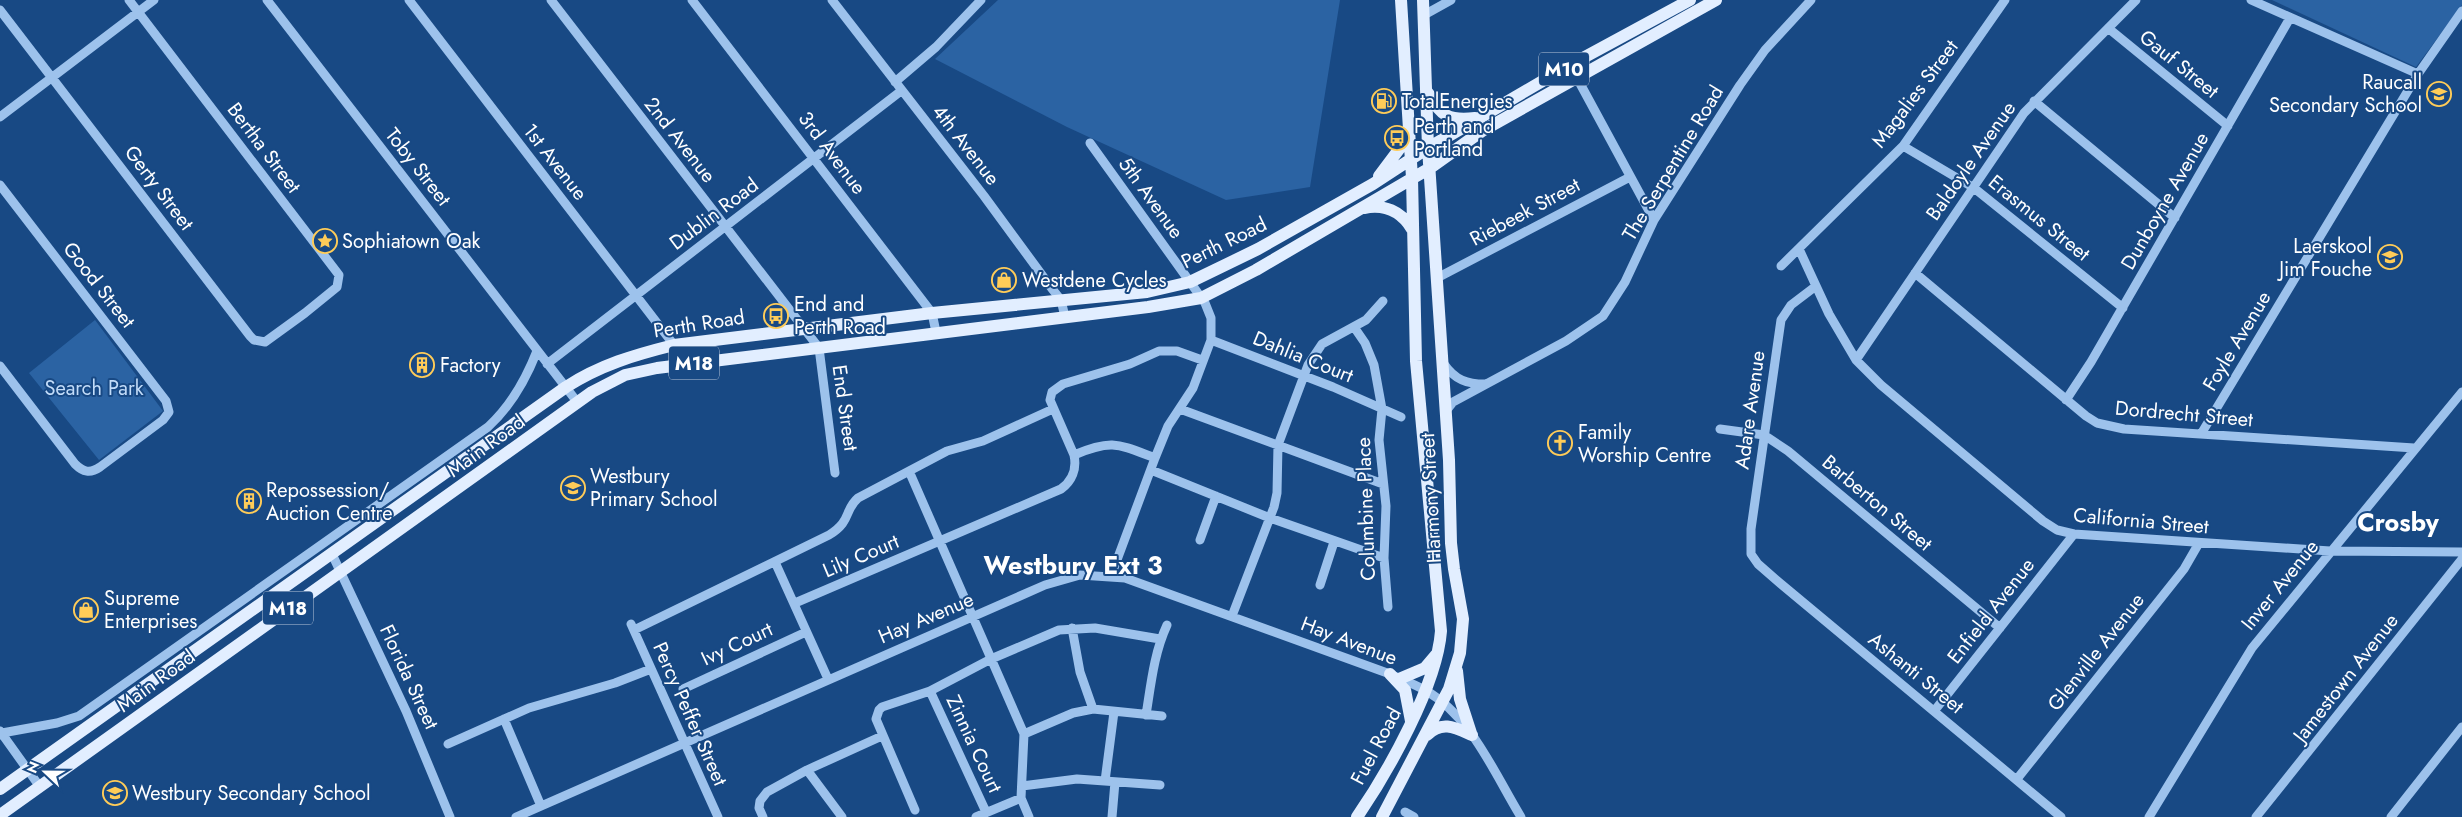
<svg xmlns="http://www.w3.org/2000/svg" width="2462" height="817" viewBox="0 0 2462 817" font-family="Jost,sans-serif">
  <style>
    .green { fill: #2b63a3 }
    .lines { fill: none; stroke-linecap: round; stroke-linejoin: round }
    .minor { stroke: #9dc2ec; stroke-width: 9 }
    .major { stroke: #e2eeff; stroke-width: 12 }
    .labels { text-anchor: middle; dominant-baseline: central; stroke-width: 4; stroke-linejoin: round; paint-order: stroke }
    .shield { fill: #184984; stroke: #bac8da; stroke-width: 1 }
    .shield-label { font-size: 19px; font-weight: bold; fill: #fff }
    .street-label { font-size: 20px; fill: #fff; stroke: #184984 }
    .poi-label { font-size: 20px; fill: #fff; stroke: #184984; text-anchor: start }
    .park-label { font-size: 20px; fill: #c2dcf9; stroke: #184984 }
    .district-label { font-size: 25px; font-weight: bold; fill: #fff; stroke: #184984 }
  </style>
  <rect width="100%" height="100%" fill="#184984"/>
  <path class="green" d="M998 0H1340L1310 187 1226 200 1067 127 935 59Z
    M2272 0H2462V5L2416 67Z
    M95 320 163 411 99 460 29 373Z"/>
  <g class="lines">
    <path class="minor" d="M267 0 578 403
      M409 0 674 345
      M551 0 819 348 835 473
      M692 0 932 313 936 332
      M832 0 984 196 1053 290 1061 300 1065 317
      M2251 0 2418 74
      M0 10 250 336 254 340 265 342 305 313 337 287 339 275 129 0
      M1424 15 1451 0
      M2108 28 2228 126
      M1570 65 1654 220
      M895 82 936 47 981 0
      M2034 101 2175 218
      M0 117 154 0
      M1090 143 1190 282 1205 303 1211 318V340L1193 388 1168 426 1155 458 1111 576
      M1903 146 1974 188 2123 308
      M0 185 166 401 169 412 163 420 100 467C90 474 83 472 75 464L0 366
      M1799 249 1829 314 1856 360 1881 385 2043 521 2057 530 2074 534 2330 551 2462 552
      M1781 266 1903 146 2005 0
      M1915 273 2086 416 2097 423 2124 429 2414 448
      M1437 278 1630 177
      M1816 286 1791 305 1781 320 1751 529V554L1758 564 1781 584 2061 817
      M1354 327 1365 343 1374 365 1382 409 1379 440 1386 506 1384 558 1388 607
      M1211 340 1333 387 1401 417
      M1856 360 2024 113 2136 0
      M547 364 901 91
      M1444 364C1455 380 1467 384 1485 384
      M2066 400 2091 362 2290 18
      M1180 409 1383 484
      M1446 411 1453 402 1566 341 1603 316 1625 282 1654 220 1740 85 1765 50 1811 0
      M1720 429 1764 435 1788 451 2000 628
      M2201 434 2418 74 2462 11
      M1074 455 1050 400 1052 392 1063 384 1130 364 1159 351H1177L1202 360
      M1151 470 1270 518 1384 558
      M909 471 1024 734 1021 798 1029 817
      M1200 540 1216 496
      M332 554 406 711 450 817
      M775 562 828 679
      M1320 585 1334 542
      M795 603 1061 489C1072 481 1077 469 1074 455 1112 439 1118 444 1155 458
      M1232 616 1274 507 1277 493 1278 445 1308 365 1322 344 1366 320 1383 301
      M631 624 718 817
      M1072 628 1080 672 1093 709
      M634 630 829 535C852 521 844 510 858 498L947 451 983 441 1053 409
      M683 689 806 632
      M930 691 986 812
      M1935 710 2074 534
      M1146 715C1151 684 1154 653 1167 625
      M504 719 541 806
      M0 731 40 787
      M1024 734 1073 713 1093 709 1162 716
      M0 735 2 733 57 723 79 716 488 427C510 407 526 379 537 351
      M448 744 529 708 615 683 651 669
      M807 770 842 817
      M2017 779 2184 569 2199 543
      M1105 781 1114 712
      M1022 786 1077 779 1160 785
      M915 810 876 719 879 710 882 707 930 691 991 659 1059 630 1095 628 1160 639
      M1405 812 1414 817
      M516 817 1045 585 1080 575 1125 578 1390 674C1401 679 1414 684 1425 690 1472 717 1494 773 1521 817
      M763 817 759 808 760 801 767 792 807 770 882 736
      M976 817 1021 798
      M1112 817 1115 782
      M2149 817 2252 648 2462 392
      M2256 817 2462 559
      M2391 817 2462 727"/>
    <path class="major" d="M1428 93C1441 116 1448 121 1475 118
      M1379 176 1400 148 1407 132
      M1364 208C1384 204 1401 211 1412 229
      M1457 671 1460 699 1471 733
      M1390 674 1405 690 1411 721
      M1399 679 1425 668 1436 655
      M1427 735C1442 720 1456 728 1472 735
      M0 789 566 387C600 365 634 355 674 345L932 313 1147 292 1190 282 1258 249 1373 184 1428 148 1570 65 1690 0
      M0 815 592 392 625 375 657 368 1148 307 1201 298 1256 270 1430 168 1482 131 1716 0
      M1357 817C1388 772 1437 685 1441 631L1416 361 1412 178 1401 0
      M1382 817 1449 689 1460 653 1463 619 1454 569 1451 543 1449 460 1428 148 1423 0"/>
  </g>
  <defs>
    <symbol id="school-ring" viewBox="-11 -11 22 22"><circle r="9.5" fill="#184984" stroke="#ffcc58" stroke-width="1.5"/><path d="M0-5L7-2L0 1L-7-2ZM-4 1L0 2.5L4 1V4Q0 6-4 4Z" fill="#ffcc58"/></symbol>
    <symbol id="fuel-ring" viewBox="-11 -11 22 22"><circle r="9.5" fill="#184984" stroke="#ffcc58" stroke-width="1.5"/><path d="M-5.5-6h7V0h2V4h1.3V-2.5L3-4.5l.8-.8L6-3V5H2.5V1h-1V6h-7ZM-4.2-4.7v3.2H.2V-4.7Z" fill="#ffcc58"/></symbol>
    <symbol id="bus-ring" viewBox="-11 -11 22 22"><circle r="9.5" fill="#184984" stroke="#ffcc58" stroke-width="1.5"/><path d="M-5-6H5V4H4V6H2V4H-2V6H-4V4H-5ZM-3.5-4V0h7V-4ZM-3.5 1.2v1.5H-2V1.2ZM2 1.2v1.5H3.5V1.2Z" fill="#ffcc58"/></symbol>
    <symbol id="sight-ring" viewBox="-11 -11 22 22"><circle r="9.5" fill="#184984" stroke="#ffcc58" stroke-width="1.5"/><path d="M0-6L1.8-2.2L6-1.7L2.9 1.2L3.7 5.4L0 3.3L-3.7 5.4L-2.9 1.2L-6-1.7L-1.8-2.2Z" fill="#ffcc58"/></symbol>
    <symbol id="shop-ring" viewBox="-11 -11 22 22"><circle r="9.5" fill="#184984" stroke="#ffcc58" stroke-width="1.5"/><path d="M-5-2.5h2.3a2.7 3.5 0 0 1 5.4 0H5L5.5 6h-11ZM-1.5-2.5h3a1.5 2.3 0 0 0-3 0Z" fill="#ffcc58"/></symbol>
    <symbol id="building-ring" viewBox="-11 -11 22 22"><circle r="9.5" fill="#184984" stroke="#ffcc58" stroke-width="1.5"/><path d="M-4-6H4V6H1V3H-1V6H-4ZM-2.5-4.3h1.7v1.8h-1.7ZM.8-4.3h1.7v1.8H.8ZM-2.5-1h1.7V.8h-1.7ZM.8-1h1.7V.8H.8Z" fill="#ffcc58"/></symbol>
    <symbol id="church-ring" viewBox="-11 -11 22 22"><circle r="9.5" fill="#184984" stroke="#ffcc58" stroke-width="1.5"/><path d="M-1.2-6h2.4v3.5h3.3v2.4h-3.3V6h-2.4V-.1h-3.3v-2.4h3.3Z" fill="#ffcc58"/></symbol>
  </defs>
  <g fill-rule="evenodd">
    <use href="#school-ring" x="2425" y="80" width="28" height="28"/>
    <use href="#fuel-ring" x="1370" y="87" width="28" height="28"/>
    <use href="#bus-ring" x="1383" y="124" width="28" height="28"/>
    <use href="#sight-ring" x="311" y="227" width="28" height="28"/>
    <use href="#school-ring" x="2376" y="243" width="28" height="28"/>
    <use href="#shop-ring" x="990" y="266" width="28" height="28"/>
    <use href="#bus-ring" x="762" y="302" width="28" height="28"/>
    <use href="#building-ring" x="408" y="351" width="28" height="28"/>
    <use href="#church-ring" x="1546" y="429" width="28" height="28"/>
    <use href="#school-ring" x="559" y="474" width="28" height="28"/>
    <use href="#building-ring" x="235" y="487" width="28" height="28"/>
    <use href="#shop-ring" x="72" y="596" width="28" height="28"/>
    <use href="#school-ring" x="101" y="779" width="28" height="28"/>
  </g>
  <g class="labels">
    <g class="shield">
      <rect x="1539" y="52.5" width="50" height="33" rx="4"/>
      <rect x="669" y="346.5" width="50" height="33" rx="4"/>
      <rect x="263" y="591.5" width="50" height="33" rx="4"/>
    </g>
    <g class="shield-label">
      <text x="1564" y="69">M10</text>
      <text x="694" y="363">M18</text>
      <text x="288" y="608">M18</text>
    </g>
    <g class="street-label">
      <text transform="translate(2179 64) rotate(39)">Gauf Street</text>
      <text transform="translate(1915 94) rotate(-53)">Magalies Street</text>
      <text transform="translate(680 140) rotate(52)">2nd Avenue</text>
      <text transform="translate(966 145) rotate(52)">4th Avenue</text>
      <text transform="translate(264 148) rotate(53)">Bertha Street</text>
      <text transform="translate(832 153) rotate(53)">3rd Avenue</text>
      <text transform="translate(1971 161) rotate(-55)">Baldoyle Avenue</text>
      <text transform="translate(555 162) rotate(52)">1st Avenue</text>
      <text transform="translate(1673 163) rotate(-59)">The Serpentine Road</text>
      <text transform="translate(418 167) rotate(52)">Toby Street</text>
      <text transform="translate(159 188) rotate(53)">Gerty Street</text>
      <text transform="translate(1151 198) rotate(54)">5th Avenue</text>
      <text transform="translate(2165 201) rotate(-60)">Dunboyne Avenue</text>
      <text transform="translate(1525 212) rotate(-28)">Riebeek Street</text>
      <text transform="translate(714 214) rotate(-37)">Dublin Road</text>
      <text transform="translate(2039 218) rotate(39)">Erasmus Street</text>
      <text transform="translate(1224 243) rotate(-26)">Perth Road</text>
      <text transform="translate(99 285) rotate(52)">Good Street</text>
      <text transform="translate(699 324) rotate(-9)">Perth Road</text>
      <text transform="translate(2237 341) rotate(-59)">Foyle Avenue</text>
      <text transform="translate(1303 357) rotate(22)">Dahlia Court</text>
      <text transform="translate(845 408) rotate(82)">End Street</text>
      <text transform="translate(1750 410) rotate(-82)">Adare Avenue</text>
      <text transform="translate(2184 414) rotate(5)">Dordrecht Street</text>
      <text transform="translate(486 446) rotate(-36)">Main Road</text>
      <text transform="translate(1431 498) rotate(-93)">Harmony Street</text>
      <text transform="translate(1877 503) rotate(40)">Barberton Street</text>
      <text transform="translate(1366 509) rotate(-92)">Columbine Place</text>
      <text transform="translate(2141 521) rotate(5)">California Street</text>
      <text transform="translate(861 556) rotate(-23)">Lily Court</text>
      <text transform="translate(2280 585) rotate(-51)">Inver Avenue</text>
      <text transform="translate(1991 611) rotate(-52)">Enfield Avenue</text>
      <text transform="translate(926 618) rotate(-23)">Hay Avenue</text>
      <text transform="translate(1349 641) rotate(21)">Hay Avenue</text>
      <text transform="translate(737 644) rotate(-25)">Ivy Court</text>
      <text transform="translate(2096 652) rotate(-52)">Glenville Avenue</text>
      <text transform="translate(1916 673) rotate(39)">Ashanti Street</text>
      <text transform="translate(409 677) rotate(65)">Florida Street</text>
      <text transform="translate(2346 678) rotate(-52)">Jamestown Avenue</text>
      <text transform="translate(156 681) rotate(-36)">Main Road</text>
      <text transform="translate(690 714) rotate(66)">Percy Peffer Street</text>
      <text transform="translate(974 744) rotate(65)">Zinnia Court</text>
      <text transform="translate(1376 746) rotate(-62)">Fuel Road</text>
    </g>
    <g class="poi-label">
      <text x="2422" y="82" text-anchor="end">Raucall<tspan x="2422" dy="23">Secondary School</tspan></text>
      <text x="1402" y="101">TotalEnergies</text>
      <text x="1414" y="126">Perth and<tspan x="1414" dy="23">Portland</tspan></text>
      <text x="342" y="241">Sophiatown Oak</text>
      <text x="2372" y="246" text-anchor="end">Laerskool<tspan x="2372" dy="23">Jim Fouche</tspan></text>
      <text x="1022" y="280">Westdene Cycles</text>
      <text x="794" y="304">End and<tspan x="794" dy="23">Perth Road</tspan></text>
      <text x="440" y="365">Factory</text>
      <text x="1578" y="432">Family<tspan x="1578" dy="23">Worship Centre</tspan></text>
      <text x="590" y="476">Westbury<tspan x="590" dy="23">Primary School</tspan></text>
      <text x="266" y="490">Repossession/<tspan x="266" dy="23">Auction Centre</tspan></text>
      <text x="104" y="598">Supreme<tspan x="104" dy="23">Enterprises</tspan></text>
      <text x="132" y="793">Westbury Secondary School</text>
    </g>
    <g class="park-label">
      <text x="94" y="388">Search Park</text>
    </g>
    <g class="district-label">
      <text x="2398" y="522">Crosby</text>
      <text x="1073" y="565">Westbury Ext 3</text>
    </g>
  </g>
  <g transform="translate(45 772) rotate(292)" stroke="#184984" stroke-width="4" paint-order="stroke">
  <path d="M0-4L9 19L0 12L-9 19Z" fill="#ffffff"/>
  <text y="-8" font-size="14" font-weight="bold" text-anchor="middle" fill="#ffffff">N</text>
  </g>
</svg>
